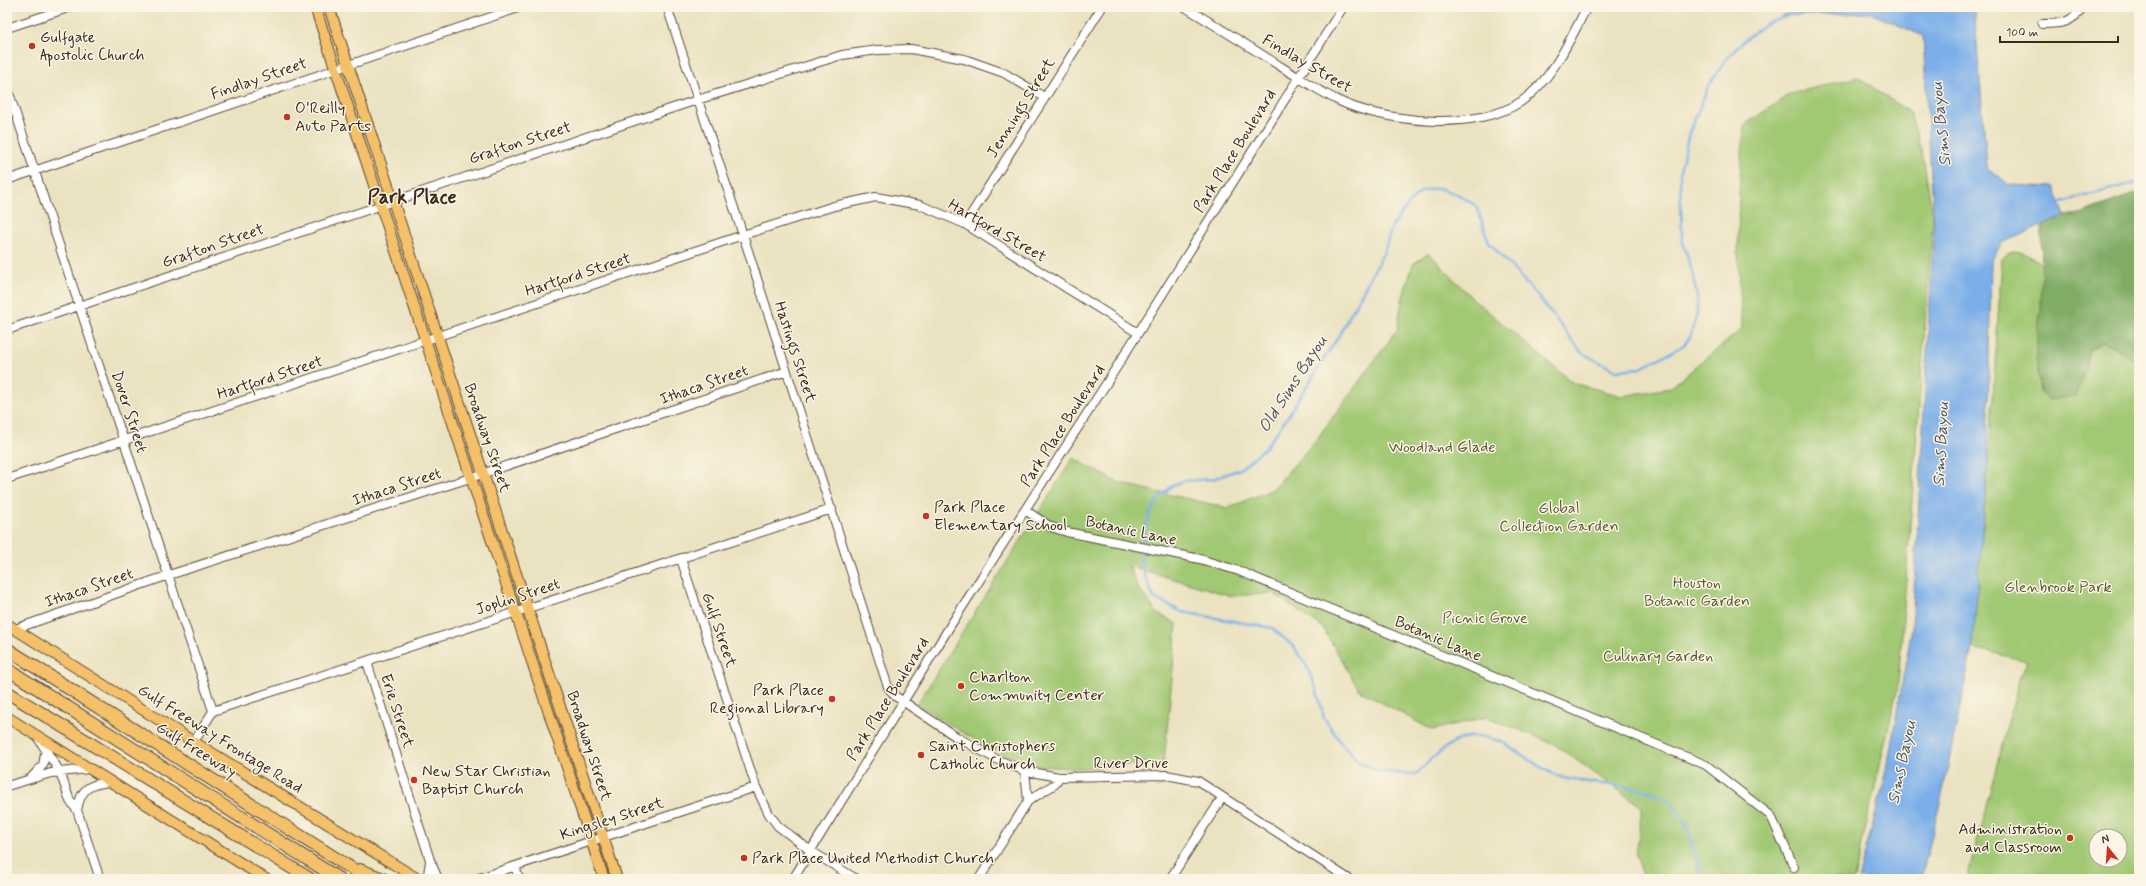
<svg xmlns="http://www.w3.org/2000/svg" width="2146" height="886" viewBox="0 0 2146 886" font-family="Mynerve,sans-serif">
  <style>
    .green { fill: #a1c873; stroke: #6e7948; fill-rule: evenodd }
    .forest { fill: #80ac65; stroke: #5e6b42 }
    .water { fill: #7cafe9; stroke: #5c6c84 }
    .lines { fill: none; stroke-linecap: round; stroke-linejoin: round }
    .stream { stroke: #7cafe9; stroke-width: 2.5 }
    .minor-casing { stroke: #554636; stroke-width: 10 }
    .major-casing { stroke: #554636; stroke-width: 12 }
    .highway-casing { stroke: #554636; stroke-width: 14 }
    .minor { stroke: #fff; stroke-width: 8 }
    .major { stroke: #f4c16a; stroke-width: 10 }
    .highway { stroke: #f4c16a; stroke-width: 12 }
    .poi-dot { fill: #c8321e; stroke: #fcf5e5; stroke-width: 1.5 }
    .labels { text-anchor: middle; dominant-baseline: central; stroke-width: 3; stroke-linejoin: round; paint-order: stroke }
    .poi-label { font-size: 16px; fill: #3b2a1e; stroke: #fcf5e5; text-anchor: start }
    .street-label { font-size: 16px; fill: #3b2a1e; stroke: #fcf5e5 }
    .park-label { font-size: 16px; fill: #5a5938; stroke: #fcf5e5 }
    .water-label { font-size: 17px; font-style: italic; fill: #4e525b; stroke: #fcf5e5 }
    .district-label { font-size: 20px; font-weight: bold; fill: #3b2a1e; stroke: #fcf5e5 }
  </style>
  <rect width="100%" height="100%" fill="#fcf5e5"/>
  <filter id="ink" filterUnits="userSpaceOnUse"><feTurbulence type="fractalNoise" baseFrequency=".025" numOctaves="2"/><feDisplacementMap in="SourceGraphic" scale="8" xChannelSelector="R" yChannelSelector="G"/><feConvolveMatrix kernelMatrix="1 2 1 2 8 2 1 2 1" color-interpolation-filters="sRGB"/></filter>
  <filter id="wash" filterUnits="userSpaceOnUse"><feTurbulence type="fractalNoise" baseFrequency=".012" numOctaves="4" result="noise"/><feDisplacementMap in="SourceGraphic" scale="16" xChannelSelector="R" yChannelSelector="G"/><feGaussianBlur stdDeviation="0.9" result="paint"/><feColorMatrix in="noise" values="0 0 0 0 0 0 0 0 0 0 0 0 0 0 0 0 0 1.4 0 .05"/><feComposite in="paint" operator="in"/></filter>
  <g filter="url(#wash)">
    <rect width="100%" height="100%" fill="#eae2c0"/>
    <path class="green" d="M1858 77 1910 113 1924 161 1933 218 1898 686 1854 879H1644L1636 855 1642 807 1554 744 1487 717 1432 730 1359 690 1323 628 1273 593 1232 596 1129 566 1137 586 1157 613 1177 624 1164 762C1123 765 1060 774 1021 761 983 748 950 724 917 704L1073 458 1119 483 1228 508 1273 489 1316 440 1397 330 1402 300 1413 264 1429 253 1471 297 1573 383 1622 396 1670 388 1742 329 1738 252 1739 192 1744 125 1790 94Z
      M2016 251 2026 254 2139 329V879H1967L2018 684 2027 661 1972 648 1988 468 2002 259 2007 254ZM2096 836H2120V860H2096Z"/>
    <path class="forest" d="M2139 192V364L2117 348 2102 342 2089 350 2085 370 2075 396 2049 400 2040 393 2036 357 2037 331 2041 310 2042 226 2065 216 2079 214Z"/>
    <path class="water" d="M1808 7H1976L1975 19 1987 166 2009 185 2054 187 2065 216 2002 243 1991 261 1987 474 1973 643 1942 795 1921 879H1858L1885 779 1912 628 1934 226 1923 36 1870 13 1781 16Z"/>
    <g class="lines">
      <path class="stream" d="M2058 203 2139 182
        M1702 879C1693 850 1691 821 1668 800 1653 785 1585 785 1561 777 1530 767 1509 736 1475 736 1452 736 1431 760 1415 775L1377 771 1358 761 1342 744 1324 718 1316 688 1306 665 1293 646 1272 628 1182 612 1154 598 1144 574 1141 560 1145 529 1150 513 1159 498 1173 485 1183 481 1213 479 1240 469 1265 448 1282 425 1338 337 1384 252 1392 226 1411 201 1422 191 1439 188 1461 196 1476 206 1489 242 1541 300 1582 353 1615 370 1630 369 1641 368 1684 345 1690 337 1697 314V297L1692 271 1682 239 1680 171 1689 133 1709 85 1724 62 1741 43 1765 24 1791 15"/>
    </g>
  </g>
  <g filter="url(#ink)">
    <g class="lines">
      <defs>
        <path id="minor" d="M667 7 743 235 888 687 895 696 955 736 996 759 1025 771 1059 777 1166 775 1198 781 1349 879
          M1185 7C1218 27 1250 47 1283 68 1301 79 1319 91 1337 100 1384 123 1478 132 1522 101 1553 79 1570 39 1587 7
          M2042 24C2062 24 2071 23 2084 7
          M7 28 71 7
          M7 87 213 711 194 742
          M7 180 521 7
          M965 224 1102 7
          M7 330 697 100 842 55 878 50 911 49 964 59 1004 73 1044 97
          M7 479 743 235 834 206 876 197 920 205 965 224 1138 333
          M1025 510 1051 527 1067 532 1200 559 1239 571 1706 765 1771 816 1794 867
          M681 559 756 787 769 814 778 826 811 851 856 879
          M15 629 169 575 470 478 787 371
          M367 662 430 860 438 879
          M213 711 832 509
          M38 738 60 772 70 801 77 810 100 879
          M31 778 43 765 46 749
          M7 786 51 773 89 769
          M1028 801 1055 784 1059 777
          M77 810C81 789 88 784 110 782
          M515 866 519 879
          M425 879 428 874 430 861
          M476 879 756 787
          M793 879 952 623 1106 384 1343 7
          M979 879 1028 801 1025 771
          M1170 879 1222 798
          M1493 879H1497"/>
        <path id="major" d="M315 7 604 879
          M329 7 617 879
          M7 624 194 742 418 879
          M7 717 266 879"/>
        <path id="highway" d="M7 649 368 879
          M7 669 339 879
          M7 692 310 879
          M360 870 383 879"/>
      </defs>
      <use href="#minor" class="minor-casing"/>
      <use href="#major" class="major-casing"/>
      <use href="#highway" class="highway-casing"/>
      <use href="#minor" class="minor"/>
      <use href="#major" class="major"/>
      <use href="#highway" class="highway"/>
    </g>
  </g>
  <g class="poi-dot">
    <circle cx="32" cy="46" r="4"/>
    <circle cx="287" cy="117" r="4"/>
    <circle cx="926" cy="516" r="4"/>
    <circle cx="961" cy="686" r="4"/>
    <circle cx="832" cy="699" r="4"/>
    <circle cx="921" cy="755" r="4"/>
    <circle cx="414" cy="780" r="4"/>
    <circle cx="2070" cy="838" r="4"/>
    <circle cx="744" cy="858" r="4"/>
  </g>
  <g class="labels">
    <g class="poi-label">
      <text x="40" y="37">Gulfgate<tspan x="40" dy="18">Apostolic Church</tspan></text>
      <text x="295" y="108">O'Reilly<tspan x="295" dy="18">Auto Parts</tspan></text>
      <text x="934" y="507">Park Place<tspan x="934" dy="18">Elementary School</tspan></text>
      <text x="969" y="677">Charlton<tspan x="969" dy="18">Community Center</tspan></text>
      <text x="824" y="690" text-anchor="end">Park Place<tspan x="824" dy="18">Regional Library</tspan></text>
      <text x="929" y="746">Saint Christophers<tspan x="929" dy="18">Catholic Church</tspan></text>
      <text x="422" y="771">New Star Christian<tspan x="422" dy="18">Baptist Church</tspan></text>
      <text x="2062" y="829" text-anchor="end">Administration<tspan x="2062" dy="18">and Classroom</tspan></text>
      <text x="752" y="858">Park Place United Methodist Church</text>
    </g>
    <g class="street-label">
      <text transform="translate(1307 64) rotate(30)">Findlay Street</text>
      <text transform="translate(259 79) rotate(-19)">Findlay Street</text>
      <text transform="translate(1021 108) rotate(-58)">Jennings Street</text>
      <text transform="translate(520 143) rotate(-18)">Grafton Street</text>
      <text transform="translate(1235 151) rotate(-58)">Park Place Boulevard</text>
      <text transform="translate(997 231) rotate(30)">Hartford Street</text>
      <text transform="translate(213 246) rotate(-19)">Grafton Street</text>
      <text transform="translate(578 275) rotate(-18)">Hartford Street</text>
      <text transform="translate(795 352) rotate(72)">Hastings Street</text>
      <text transform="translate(270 378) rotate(-18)">Hartford Street</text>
      <text transform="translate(704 385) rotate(-19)">Ithaca Street</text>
      <text transform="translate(129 412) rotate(72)">Dover Street</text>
      <text transform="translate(1063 426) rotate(-57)">Park Place Boulevard</text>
      <text transform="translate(487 438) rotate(71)">Broadway Street</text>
      <text transform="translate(397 487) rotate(-18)">Ithaca Street</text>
      <text transform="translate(1131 531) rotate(12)">Botanic Lane</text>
      <text transform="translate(89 588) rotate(-19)">Ithaca Street</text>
      <text transform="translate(518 597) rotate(-18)">Joplin Street</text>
      <text transform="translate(719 630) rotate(71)">Gulf Street</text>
      <text transform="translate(1438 639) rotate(23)">Botanic Lane</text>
      <text transform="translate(888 699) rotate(-58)">Park Place Boulevard</text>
      <text transform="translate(397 711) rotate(72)">Erie Street</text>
      <text transform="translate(220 739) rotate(32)">Gulf Freeway Frontage Road</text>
      <text transform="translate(589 746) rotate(72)">Broadway Street</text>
      <text transform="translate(196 750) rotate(32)">Gulf Freeway</text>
      <text x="1131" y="763">River Drive</text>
      <text transform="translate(612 819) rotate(-18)">Kingsley Street</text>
    </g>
    <g class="park-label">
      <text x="1442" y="447">Woodland Glade</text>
      <text x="1559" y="508">Global<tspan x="1559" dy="18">Collection Garden</tspan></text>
      <text x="1697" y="583">Houston<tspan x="1697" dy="18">Botanic Garden</tspan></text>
      <text x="2058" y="587">Glenbrook Park</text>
      <text x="1485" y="618">Picnic Grove</text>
      <text x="1658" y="656">Culinary Garden</text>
    </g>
    <g class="water-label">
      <text transform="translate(1941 124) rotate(-96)">Sims Bayou</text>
      <text transform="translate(1293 384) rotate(-57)">Old Sims Bayou</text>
      <text transform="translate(1941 444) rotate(-87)">Sims Bayou</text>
      <text transform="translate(1902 762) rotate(-78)">Sims Bayou</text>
    </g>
    <g class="district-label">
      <text x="412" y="197">Park Place</text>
    </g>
  </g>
  <rect width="2146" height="886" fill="none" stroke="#fcf5e5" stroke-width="24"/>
  <g transform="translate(2108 848) rotate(343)"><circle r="19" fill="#fcf5e5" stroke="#afa495"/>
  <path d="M0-3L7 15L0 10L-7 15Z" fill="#c8321e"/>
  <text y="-6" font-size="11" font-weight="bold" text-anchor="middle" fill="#3b2a1e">N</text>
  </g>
  <path d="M2000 36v6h118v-6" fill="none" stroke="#3b2a1e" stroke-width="2"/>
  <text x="2006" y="36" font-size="12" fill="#3b2a1e" stroke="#fcf5e5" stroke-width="3" paint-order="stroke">100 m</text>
</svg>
